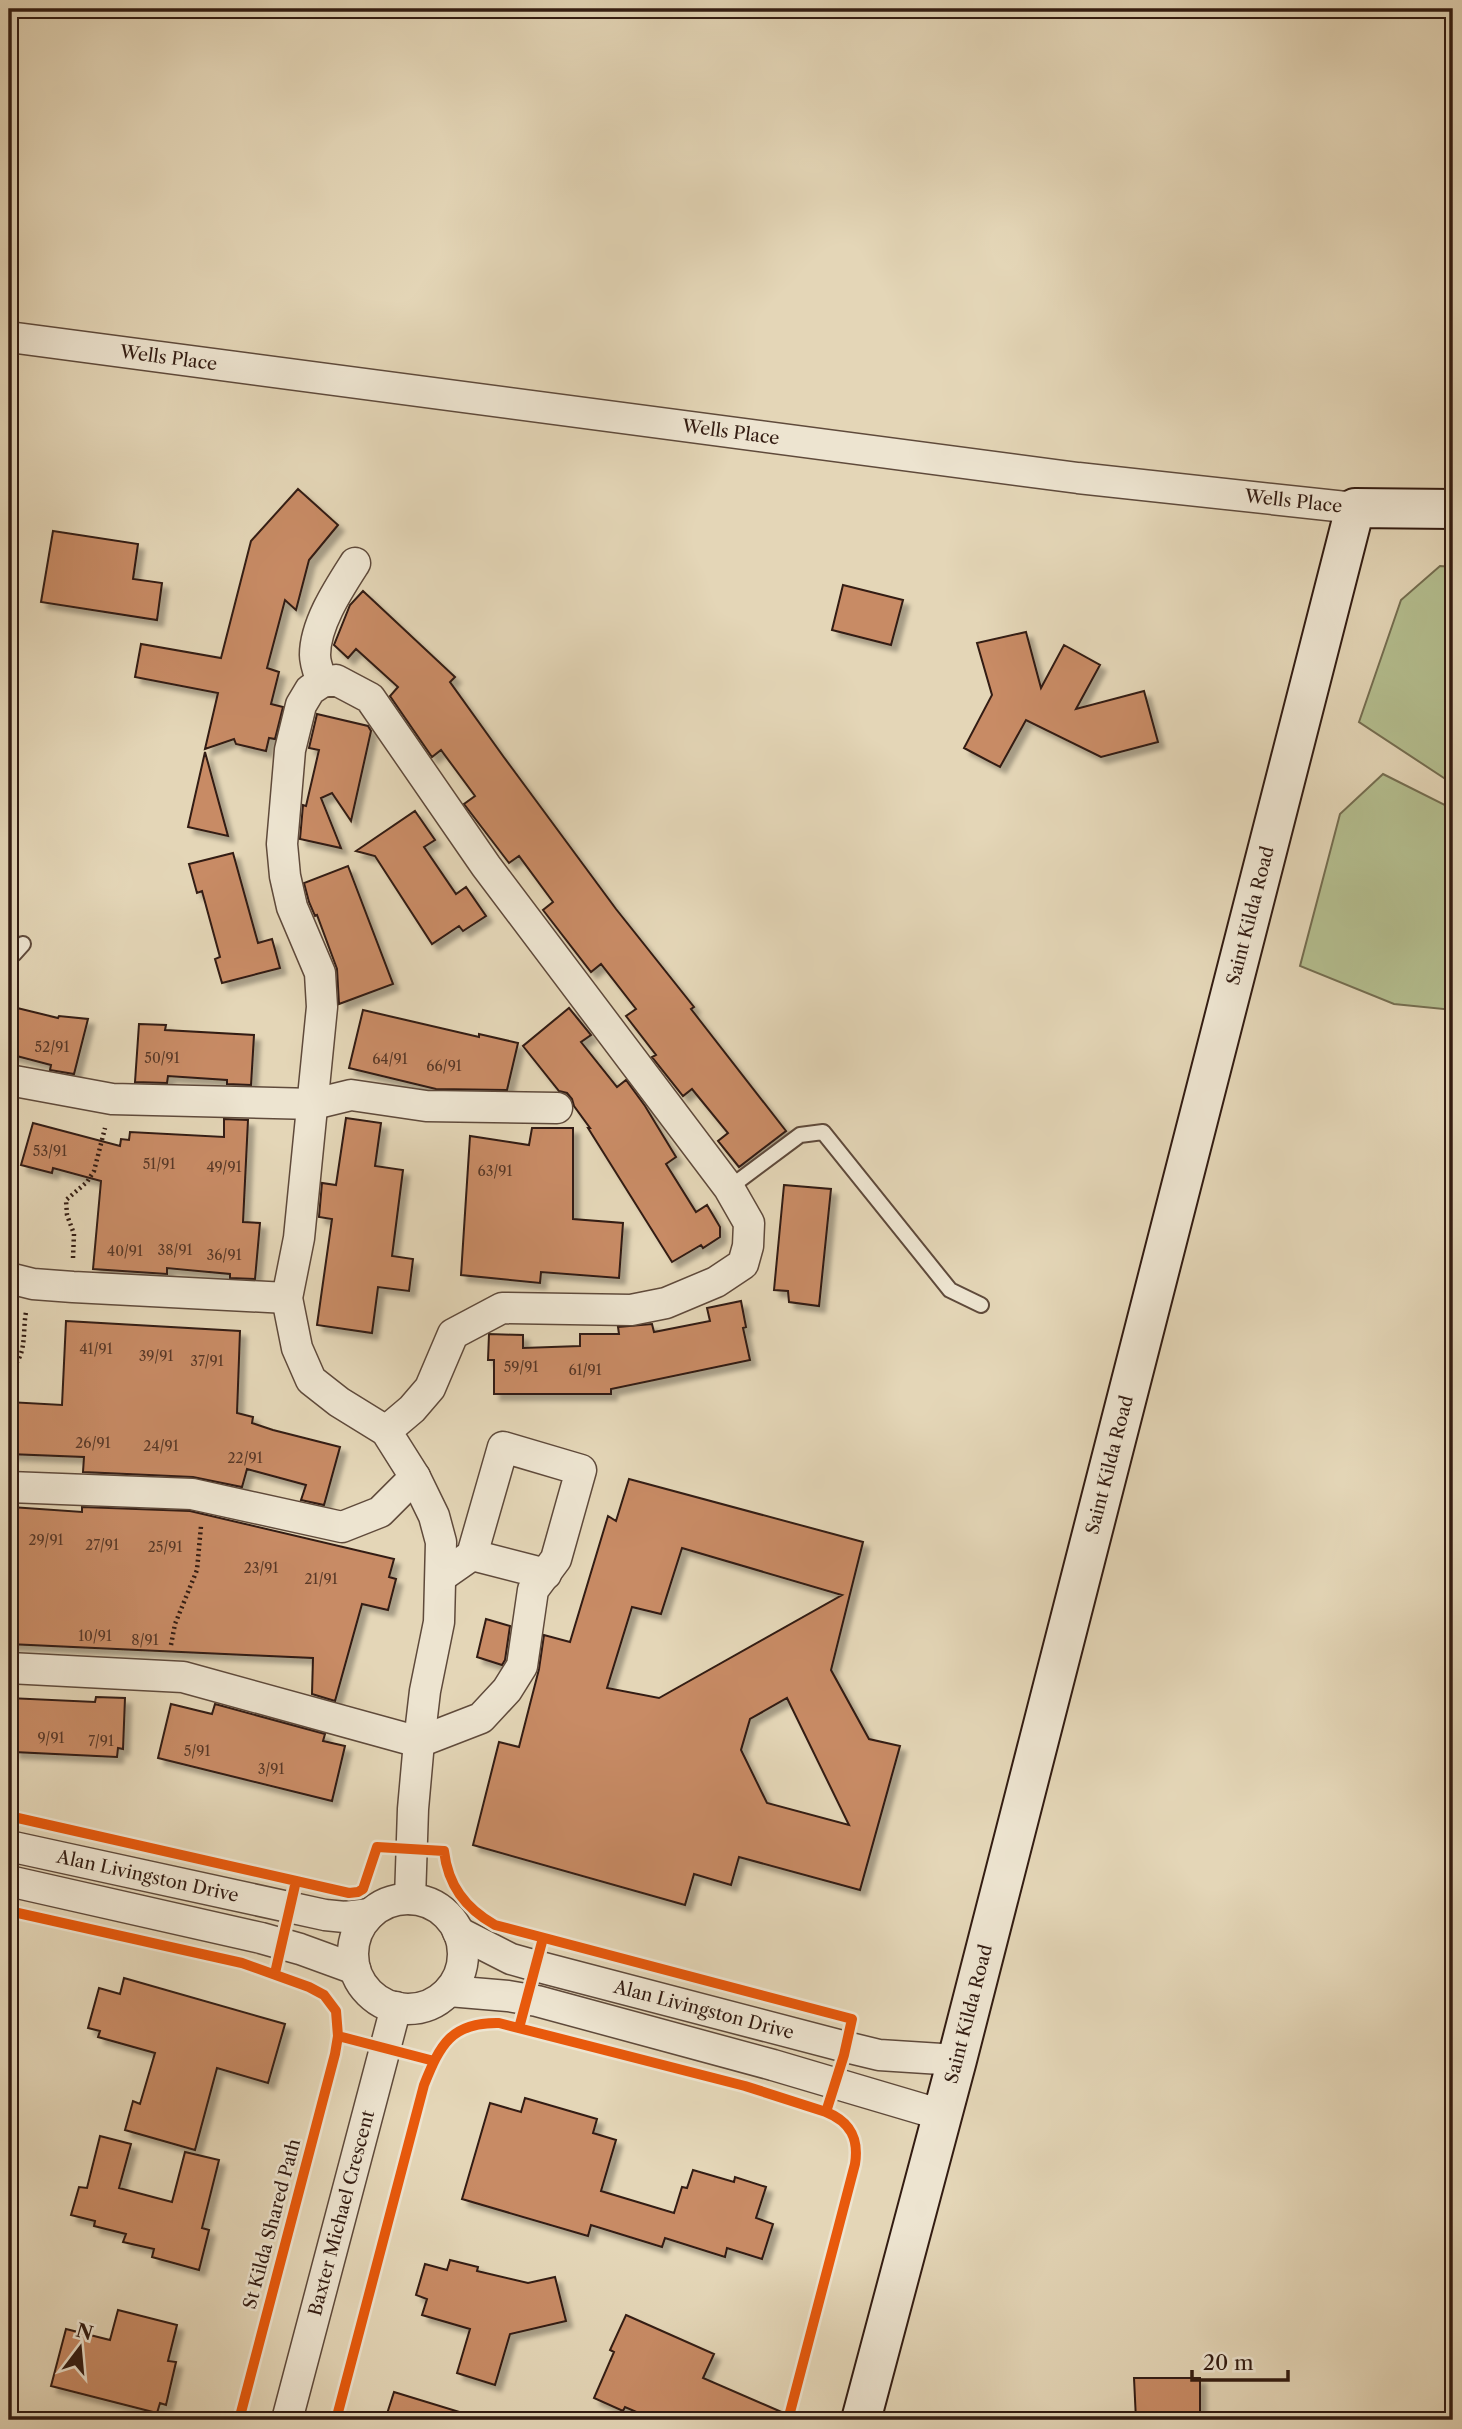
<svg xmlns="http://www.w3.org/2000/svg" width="1462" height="2429" viewBox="0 0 1462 2429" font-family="'Libre Caslon Text',serif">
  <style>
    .green { fill: #b4be8f; stroke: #746d50; stroke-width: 2 }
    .building { fill: #c88b65; stroke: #331c12; stroke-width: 2; fill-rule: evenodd; filter: url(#shadow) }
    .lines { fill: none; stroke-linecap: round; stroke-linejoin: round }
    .lane-casing { stroke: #5f4a3b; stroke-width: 18 }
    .street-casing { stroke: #5f4a3b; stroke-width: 33 }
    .secondary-casing { stroke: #331c12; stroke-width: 42 }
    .path { stroke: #331c12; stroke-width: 4.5; stroke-dasharray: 2 3.5; stroke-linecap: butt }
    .lane { stroke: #ede4d0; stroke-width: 14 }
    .street { stroke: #ede4d0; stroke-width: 30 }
    .secondary { stroke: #ede4d0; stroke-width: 38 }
    .cycleway-casing { stroke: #ede4d0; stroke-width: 15 }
    .cycleway { stroke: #e8590c; stroke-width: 10 }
    .labels { text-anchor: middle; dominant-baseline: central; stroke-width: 5; stroke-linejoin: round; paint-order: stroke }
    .number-label { font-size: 14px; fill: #583827 }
    .street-label { font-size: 18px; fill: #331c12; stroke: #ede4d0 }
  </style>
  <defs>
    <filter id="shadow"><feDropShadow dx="6" dy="6" stdDeviation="2" flood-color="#0004"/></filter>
  </defs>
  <rect width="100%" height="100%" fill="#e4d6b7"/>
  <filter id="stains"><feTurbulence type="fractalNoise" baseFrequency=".00286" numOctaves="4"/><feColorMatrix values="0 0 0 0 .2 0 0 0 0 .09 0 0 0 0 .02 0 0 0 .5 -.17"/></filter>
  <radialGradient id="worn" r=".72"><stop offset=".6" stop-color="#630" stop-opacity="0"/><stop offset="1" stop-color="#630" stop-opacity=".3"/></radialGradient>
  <path class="green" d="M1440 566 1453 567V784L1359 722 1401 600Z
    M1383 774 1453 809V1010L1394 1004 1300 966 1340 814Z"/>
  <path class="building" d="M298 489 338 525 309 560 296 610 285 600 267 668 279 672 271 704 283 707 275 739 269 738 266 751 236 744 234 739 205 749 218 693 135 677 141 644 221 658 251 541Z
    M53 531 138 544 133 579 162 583 157 620 41 602Z
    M843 585 903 600 891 645 832 630Z
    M363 591 455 677 450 682 503 756 616 909 694 1007 691 1009 786 1131 739 1167 718 1141 728 1133 692 1089 683 1096 652 1057 656 1055 626 1016 636 1009 601 964 591 972 543 910 553 902 519 856 509 863 464 804 475 796 441 750 432 757 390 696 398 687 356 649 348 658 334 645 350 605Z
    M1026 632 1041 688 1064 645 1100 665 1076 709 1144 691 1158 742 1101 757 1026 720 1000 767 964 748 992 695 977 643Z
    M317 714 368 726 371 731 351 821 332 793 321 798 341 848 300 839 303 805 306 806 319 750 309 748Z
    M205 752 228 836 188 827Z
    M415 811 435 840 424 847 456 894 466 887 486 916 463 931 459 926 432 944 375 856 356 851Z
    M233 853 258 943 272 939 280 968 222 983 215 959 220 957 202 891 197 893 189 864Z
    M348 866 393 984 339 1004 337 969 317 915 315 916 309 902 304 883Z
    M9 1006 58 1018 59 1016 88 1019 74 1074 50 1070 51 1065 9 1054Z
    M569 1008 591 1035 581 1042 617 1087 626 1080 645 1106 676 1157 666 1164 696 1212 707 1205 720 1227V1237L703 1248 701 1245 672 1262 588 1128H590L574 1106 572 1099 567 1093 559 1091 523 1046Z
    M363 1010 479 1037V1034L518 1043 507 1090 436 1089 349 1068Z
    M139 1024 166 1025 165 1030 254 1035 251 1085 227 1084V1080L168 1076 167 1083 135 1082Z
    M346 1118 381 1123 375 1166 403 1170 392 1256 413 1259 409 1291 378 1287 372 1333 317 1325 332 1219 319 1217 322 1183 336 1185Z
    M224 1119 248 1120 243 1222 260 1223 255 1279 230 1278V1274L167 1268V1274L93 1269 101 1181 53 1168 52 1173 21 1165 33 1123 120 1146 121 1139 129 1140 130 1132 224 1137Z
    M532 1128H573V1219L623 1223 619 1278 541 1272 540 1283 461 1275 470 1136 529 1145Z
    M784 1185 831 1189 819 1306 789 1302 788 1291 774 1290Z
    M741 1301 746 1327 743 1328 750 1360 611 1389V1394H494V1360H488L489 1334 523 1335V1348L580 1346V1334H619L618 1327 652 1324 654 1332 710 1321 707 1308Z
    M66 1321 240 1331 237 1413 253 1417 252 1423 273 1430 340 1447 324 1505 301 1500 306 1485 247 1469 242 1487 193 1477 83 1472 84 1457 9 1454V1402L62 1405Z
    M629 1479 863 1542 831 1670 869 1739 900 1746 860 1890 739 1857 731 1885 694 1874 685 1905 473 1845 499 1742 519 1747 539 1669 544 1635 570 1642 608 1516 616 1521ZM682 1548 842 1595 659 1698 607 1688 632 1607 661 1614ZM787 1698 849 1825 767 1803 741 1750 750 1719Z
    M11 1507 82 1512V1507L190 1511 394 1559 389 1577 396 1579 388 1610 362 1604 335 1701 312 1694 313 1658 9 1644V1591L13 1592 15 1533H10Z
    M486 1619 510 1626 505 1660 502 1665 477 1657Z
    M96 1697 125 1698 123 1749 118 1748 117 1757 14 1752V1741L9 1740V1698L95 1702Z
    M171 1704 212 1714 215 1704 325 1734 323 1741 345 1746 332 1801 158 1758Z
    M124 1978 285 2024 268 2083 217 2068 195 2150 125 2130 133 2101 140 2104 155 2053 98 2037 100 2031 88 2028 99 1988 120 1994Z
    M525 2098 597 2119 593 2133 616 2140 601 2191 674 2213 682 2187 687 2188 693 2170 734 2182 735 2177 766 2187 756 2218 773 2224 762 2259 727 2248 725 2257 665 2238 662 2247 591 2225 588 2236 462 2199 490 2103 521 2112Z
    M100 2136 131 2144 119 2188 172 2202 185 2152 219 2160 202 2228 209 2230 199 2270 152 2257 154 2249 123 2242 126 2234 94 2226 95 2221 71 2215 79 2187 87 2188Z
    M450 2260 478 2267 477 2271 528 2283 555 2277 566 2321 510 2334 495 2385 457 2373 470 2329 422 2315 427 2299 416 2295 425 2264 447 2270Z
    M118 2310 177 2325 168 2361 176 2362 166 2405 160 2403 157 2413 51 2386 66 2329 110 2340Z
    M626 2315 714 2354 703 2378 800 2420H655L625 2407 623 2411 594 2398 614 2352 610 2350Z
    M1134 2378H1200V2420H1136Z
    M394 2392 466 2414V2420H385Z"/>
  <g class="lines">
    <defs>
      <path id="lane" d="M9 955 14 954 23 944
        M729 1188 800 1135 823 1132 950 1290 981 1305"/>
      <g id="street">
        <path id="s1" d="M9 337 1078 478 1355 508"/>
        <path d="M322 682C319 673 315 664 315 655 315 624 339 588 355 563"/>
        <path d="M9 1080 112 1099 314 1104 351 1095 426 1106 557 1108"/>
        <path d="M9 1278 33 1284 73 1287 287 1298"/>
        <path d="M386 1431 412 1409 430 1388 453 1334 502 1308 631 1310 666 1303 716 1282 743 1264 748 1246 749 1223 729 1188 486 866 370 698 336 680 322 682 310 690 301 705 290 750 282 844 285 876 292 907 320 973 322 1007 299 1238 287 1298 297 1348 311 1380 339 1402 386 1431 415 1477 434 1516 441 1542 439 1622 425 1691 419 1742 413 1809 410 1899"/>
        <path d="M9 1487 192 1494 342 1527 380 1512 415 1477"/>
        <path d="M472 1555 546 1574"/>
        <path d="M9 1668 183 1677 419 1742 481 1718 507 1690 522 1666 533 1590 556 1559 581 1470 503 1447 472 1555 442 1576"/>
        <path id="s2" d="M9 1846 325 1915 345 1917 370 1914"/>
        <path d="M9 1881 261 1938 300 1949 355 1969"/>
        <circle cx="408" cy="1954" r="55"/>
        <path id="s3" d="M458 1932 511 1959 536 1966 846 2047 879 2055 957 2060"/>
        <path d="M449 1991 508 1996 537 2001 773 2065 942 2115"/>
        <path id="s4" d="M287 2420 396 2007"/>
      </g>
      <g id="secondary">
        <path id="s5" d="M861 2420 957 2060 1355 508 1453 509"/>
      </g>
    </defs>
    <use href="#lane" class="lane-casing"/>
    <use href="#street" class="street-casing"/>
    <use href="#secondary" class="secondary-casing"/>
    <path class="path" d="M73 1258 74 1234 67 1215 66 1200 87 1182 94 1171 105 1128
      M9 1371C28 1355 22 1334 26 1312
      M171 1645 175 1624 197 1570 201 1526"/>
    <use href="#lane" class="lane"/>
    <use href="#street" class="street"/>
    <use href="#secondary" class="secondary"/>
    <defs>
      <path id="cycleway" d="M9 1816 349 1893 358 1892 363 1889 377 1847 444 1851C448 1885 465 1908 495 1925L852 2019 844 2055 826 2112C851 2122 859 2139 855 2164L788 2420
        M9 1911 242 1963 309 1987 324 1995 336 2011 338 2036 335 2054 239 2420
        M275 1973 296 1881
        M519 2028 543 1938
        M338 2036 434 2061
        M336 2420 424 2085C440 2045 451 2022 499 2023L745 2086 826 2112"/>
    </defs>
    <use href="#cycleway" class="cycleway-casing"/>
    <use href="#cycleway" class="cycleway"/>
  </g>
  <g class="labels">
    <g class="number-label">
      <text x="52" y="1047">52/91</text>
      <text x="162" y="1058">50/91</text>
      <text x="390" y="1059">64/91</text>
      <text x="444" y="1066">66/91</text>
      <text x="50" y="1151">53/91</text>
      <text x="159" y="1164">51/91</text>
      <text x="224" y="1167">49/91</text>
      <text x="495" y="1171">63/91</text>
      <text x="175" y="1250">38/91</text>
      <text x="125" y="1251">40/91</text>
      <text x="224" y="1255">36/91</text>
      <text x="96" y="1349">41/91</text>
      <text x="156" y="1356">39/91</text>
      <text x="207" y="1361">37/91</text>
      <text x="521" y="1367">59/91</text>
      <text x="585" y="1370">61/91</text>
      <text x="93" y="1443">26/91</text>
      <text x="161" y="1446">24/91</text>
      <text x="245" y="1458">22/91</text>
      <text x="46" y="1540">29/91</text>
      <text x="102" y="1545">27/91</text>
      <text x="165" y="1547">25/91</text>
      <text x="261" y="1568">23/91</text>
      <text x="321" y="1579">21/91</text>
      <text x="95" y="1636">10/91</text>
      <text x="145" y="1640">8/91</text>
      <text x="51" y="1738">9/91</text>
      <text x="101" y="1741">7/91</text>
      <text x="197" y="1751">5/91</text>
      <text x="271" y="1769">3/91</text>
    </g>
    <g class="street-label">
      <text stroke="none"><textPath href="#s1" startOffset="161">Wells Place</textPath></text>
      <text stroke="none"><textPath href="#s1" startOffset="728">Wells Place</textPath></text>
      <text stroke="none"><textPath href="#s1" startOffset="1295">Wells Place</textPath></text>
      <text stroke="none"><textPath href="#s5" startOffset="1554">Saint Kilda Road</textPath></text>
      <text stroke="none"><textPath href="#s5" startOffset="987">Saint Kilda Road</textPath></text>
      <text stroke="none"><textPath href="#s2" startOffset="142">Alan Livingston Drive</textPath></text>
      <text stroke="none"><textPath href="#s3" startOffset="259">Alan Livingston Drive</textPath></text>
      <text stroke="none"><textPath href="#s5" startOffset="420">Saint Kilda Road</textPath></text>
      <text stroke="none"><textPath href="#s4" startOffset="214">Baxter Michael Crescent</textPath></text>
      <text transform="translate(272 2224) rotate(-75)">St Kilda Shared Path</text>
    </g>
  </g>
  <rect width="1462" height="2429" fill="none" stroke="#e4d6b7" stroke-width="35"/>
  <rect x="10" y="10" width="1441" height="2408" fill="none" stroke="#331c12" stroke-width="3.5"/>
  <rect x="18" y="18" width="1427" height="2394" fill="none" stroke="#331c12" stroke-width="2"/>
  <g transform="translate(80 2348) rotate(16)" stroke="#ede4d0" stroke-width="5" paint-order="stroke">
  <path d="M0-5L12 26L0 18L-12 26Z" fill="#331c12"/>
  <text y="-10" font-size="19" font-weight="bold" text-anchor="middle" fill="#331c12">N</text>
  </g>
  <path d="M1192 2370v10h96v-10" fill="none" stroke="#331c12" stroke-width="3.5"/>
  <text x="1203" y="2370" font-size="21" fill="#331c12" stroke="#ede4d0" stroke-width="5" paint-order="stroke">20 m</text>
  <rect width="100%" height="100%" filter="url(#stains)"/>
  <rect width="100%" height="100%" fill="url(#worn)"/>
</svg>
